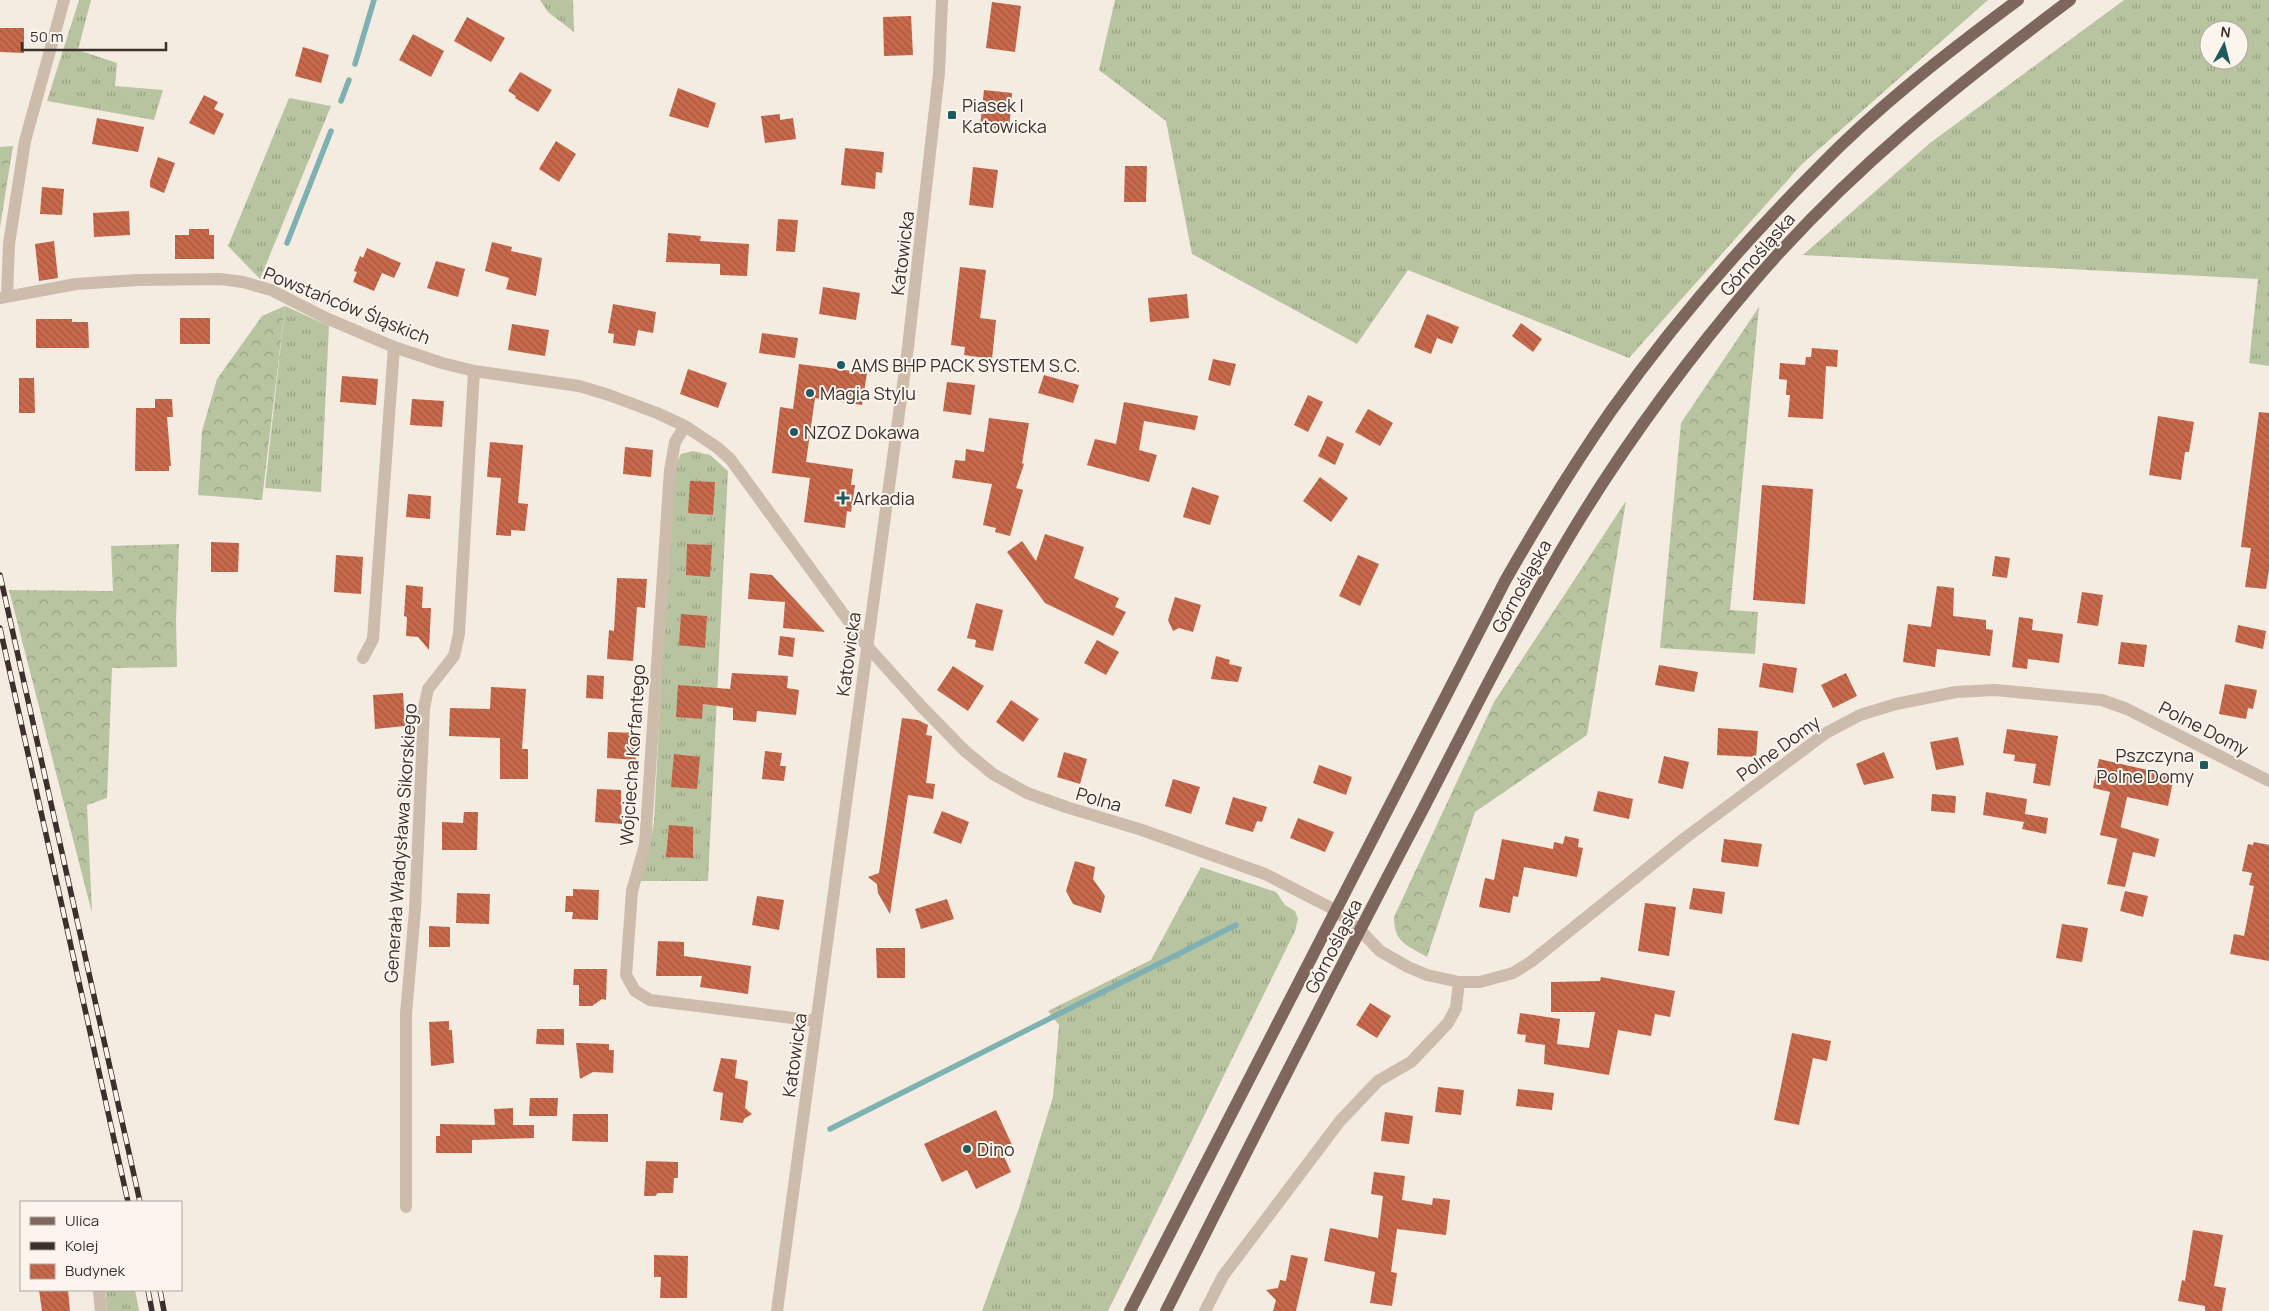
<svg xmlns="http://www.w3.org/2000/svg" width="2269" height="1311" viewBox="0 0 2269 1311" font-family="Manrope,sans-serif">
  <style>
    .grass { fill: url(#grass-tufts); fill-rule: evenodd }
    .forest { fill: url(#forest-crowns) }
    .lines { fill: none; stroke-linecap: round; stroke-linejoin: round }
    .stream { stroke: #7fb0b2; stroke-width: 5.5 }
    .building { fill: url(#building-back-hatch) }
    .minor { stroke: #cdbbac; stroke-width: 12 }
    .tertiary { stroke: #cdbbac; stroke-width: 12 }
    .primary { stroke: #7d675c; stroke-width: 12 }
    .rail-casing { stroke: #3b302b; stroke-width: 5.5 }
    .rail { stroke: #fbf5ee; stroke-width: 4; stroke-dasharray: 11; stroke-linecap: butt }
    .poi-dot { fill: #1f5a5e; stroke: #fbf5ee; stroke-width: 2 }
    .labels { text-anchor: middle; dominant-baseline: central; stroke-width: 4; stroke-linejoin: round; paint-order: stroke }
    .poi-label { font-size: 18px; fill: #3b302b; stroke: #fbf5ee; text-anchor: start }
    .street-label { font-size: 18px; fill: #3b302b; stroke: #fbf5ee }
  </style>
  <defs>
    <pattern id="grass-tufts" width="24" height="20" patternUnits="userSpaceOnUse" patternTransform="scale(1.25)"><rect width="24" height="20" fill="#b8c4a0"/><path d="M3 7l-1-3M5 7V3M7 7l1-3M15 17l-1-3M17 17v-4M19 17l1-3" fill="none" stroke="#97a083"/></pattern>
    <pattern id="forest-crowns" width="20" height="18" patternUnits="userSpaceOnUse" patternTransform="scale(1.25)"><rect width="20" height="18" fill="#b8c4a0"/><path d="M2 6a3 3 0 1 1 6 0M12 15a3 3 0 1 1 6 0" fill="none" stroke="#97a083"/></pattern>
    <pattern id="building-back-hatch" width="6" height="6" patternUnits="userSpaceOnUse" patternTransform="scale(1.25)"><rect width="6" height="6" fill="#c8694b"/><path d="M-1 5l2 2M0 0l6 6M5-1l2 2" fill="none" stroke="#a4573f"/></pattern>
  </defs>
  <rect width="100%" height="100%" fill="#f4ebe1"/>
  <path class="grass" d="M79 0H91L78 50 117 63 115 86 163 90 154 120 47 101Z
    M540 0H573L574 32 548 12Z
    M1115 0H1988L1802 164 1629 358 1408 270 1357 344 1192 254 1166 121 1099 70Z
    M2124 0H2269V366L2249 363 2258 279 1803 255 1930 143ZM2209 30H2239V60H2209Z
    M289 98 331 106 260 279 228 246Z
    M285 306 329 326 321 492 265 488Z
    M693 451 710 455 728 471 708 881H637L649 849 654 822 672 471 681 454Z
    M1201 867 1276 892 1285 905 1295 911 1298 919 1295 931 1108 1311H982L1019 1208 1053 1097 1059 1025 1048 1011 1151 960Z
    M105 1290H135L139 1311H107Z"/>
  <path class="forest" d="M13 146 0 227V147Z
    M285 306 262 500 198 495 202 431 217 379 262 316Z
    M1759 307 1730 610 1758 612 1755 654 1660 648 1681 423Z
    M1626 501 1587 735 1475 812 1427 957C1407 945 1394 943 1394 917L1494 702Z
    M179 544 176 620 177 667 112 668 107 798 87 805 92 913 9 590 113 591 111 546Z"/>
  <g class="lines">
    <path class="stream" d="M355 64 374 0
      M341 101 349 80
      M287 243 331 131
      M830 1129 1236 925"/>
  </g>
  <path class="building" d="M992 2 1021 6 1015 52 986 48Z
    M911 16 913 55 884 56 883 17Z
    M467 17 505 38 491 62 454 41Z
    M0 28H24V53L0 52Z
    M413 34 444 51 431 77 399 60Z
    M303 47 329 55 321 83 295 76Z
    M520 72 552 90 538 112 515 98 516 96 508 91Z
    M678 88 716 103 708 128 669 116Z
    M984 90 1012 93 1009 130 980 127Z
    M204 95 218 102 214 109 224 114 214 135 189 123Z
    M780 114V120L793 118 796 139 765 143 761 116Z
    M97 118 144 127 138 152 92 144Z
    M556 141 576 154 559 182 539 169Z
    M845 148 884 152 882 173 876 172 875 189 841 185Z
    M158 157 175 163 164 193 150 187V181Z
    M1125 166H1147L1146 202H1124Z
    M973 167 998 170 993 208 969 205Z
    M42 187 64 189 62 215 40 214Z
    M129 211 130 235 94 237 93 213Z
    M778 219 798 220 795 252 776 251Z
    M189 229H209V235H214V259H175V235H189Z
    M668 233 701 236 700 241 749 244 747 276 720 275V264L666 262Z
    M54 241 58 278 39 281 35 244Z
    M492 242 512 247 511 251 542 258 536 296 506 289 509 278 485 271Z
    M367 248 401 263 394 278 382 273 374 291 353 282 357 272 354 271 360 256 363 258Z
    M436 261 465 269 458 297 427 288Z
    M960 267 986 270 980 318 996 320 992 359 964 355 965 347 951 345Z
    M823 287 860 293 856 320 819 314Z
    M1187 294 1189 318 1150 322 1148 298Z
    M613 304 656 312 653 333 638 330 635 346 613 343 614 334 608 333Z
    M1427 314 1459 327 1452 344 1437 338 1431 354 1414 347Z
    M180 318H210V344H180Z
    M36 319H72V322H88L89 348H36Z
    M1521 323 1542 339 1533 352 1512 336Z
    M512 324 549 330 545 356 508 350Z
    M762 333 798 338 795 358 759 353Z
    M1812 348 1838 350 1837 367 1826 366 1823 419 1788 417 1790 395H1786L1787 380 1779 379 1780 363 1805 365 1806 357H1811Z
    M1213 359 1236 364 1230 386 1208 380Z
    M799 364 867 373 862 405 815 398 806 462 853 469 851 485H855L851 512 847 511 845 528 804 522 810 478 772 473 780 407 793 409Z
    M688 369 727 383 718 408 680 394Z
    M1044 375 1079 385 1073 403 1038 393Z
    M342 376 378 379 376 405 340 402Z
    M19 378H34L35 413H19Z
    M947 382 975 385 971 415 943 411Z
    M1308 395 1323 402 1308 432 1294 425Z
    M155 399H172L173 417H167L171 466H169V471H135L136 408H155Z
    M412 399 444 401 442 427 410 425Z
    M1124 402 1198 416 1195 430 1144 421 1139 450 1157 455 1149 482 1087 465 1095 439 1116 444Z
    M1368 409 1393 423 1380 446 1355 432Z
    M2259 412 2269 413V570L2266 589 2245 587 2251 548 2241 547Z
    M2158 416 2194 422 2189 452H2185L2181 480 2149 475Z
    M989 418 1029 423 1022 463 1024 464 1016 488 1023 490 1010 536 995 532 996 528 983 525 992 484 952 478 955 460 965 461 966 449 984 452Z
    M1327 436 1344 444 1335 465 1318 456Z
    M490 442 523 445 518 503 528 504 525 531 511 530V536L496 535 501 478 487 477Z
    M625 447 653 450 651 477 623 474Z
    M1320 477 1348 498 1331 522 1303 501Z
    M690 481 715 482 713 515 688 513Z
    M1762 485 1813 489 1805 604 1753 600Z
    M1192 487 1219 496 1210 525 1183 517Z
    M408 494 431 496 430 519 406 517Z
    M1045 534 1084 547 1074 578 1119 598 1115 607 1126 612 1113 636 1045 603 1007 552 1022 541 1036 561Z
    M211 542 239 543 238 572H211Z
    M687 544 712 545 710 577 686 575Z
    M336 555 363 557 361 594 334 592Z
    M1358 555 1379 564 1360 606 1339 596Z
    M1995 556 2010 558 2007 578 1992 576Z
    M750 573 772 575 825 632 783 628 785 602 748 599Z
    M617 578 647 579 645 608 637 607 633 661 607 659 609 630 614 631Z
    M406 585 423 587 422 608H431L429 650 418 637 406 636 407 617 404 616Z
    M1937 586 1954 588 1953 616 1986 620V629L1993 630 1990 656 1937 649 1935 667 1903 662 1908 624 1931 627Z
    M2082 592 2103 595 2098 626 2077 623Z
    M1175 597 1201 605 1193 632 1179 628 1173 631 1168 620Z
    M976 603 1003 610 993 651 975 647 976 640 967 638Z
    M681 614 707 616 705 648 679 645Z
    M2019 617 2033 619 2032 630 2063 634 2059 663 2028 659 2027 669 2012 667Z
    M2238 625 2266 631 2263 649 2235 642Z
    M780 636 795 638 793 657 778 655Z
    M1097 640 1119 652 1106 675 1084 663Z
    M2121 642 2147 645 2144 667 2118 664Z
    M1216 656 1230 660 1229 664 1242 667 1238 682 1211 679Z
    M1763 663 1797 668 1793 693 1759 687Z
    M1659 665 1698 672 1694 692 1655 685Z
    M953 666 984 686 968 711 937 690Z
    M732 673 788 676 787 688 799 690 796 715 757 711 756 722 733 720V708L703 704 702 719 676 717 678 685 730 689Z
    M1846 673 1857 696 1833 708 1821 685Z
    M587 675 604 676 603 699 586 698Z
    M2225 684 2257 690 2253 709 2248 708 2246 719 2219 714Z
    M491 687 526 689 522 749H528V779H500V738L449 736 450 708 490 709Z
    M403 693 405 726 375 729 373 695Z
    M1011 700 1039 719 1023 742 996 722Z
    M902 718 918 720 928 725 926 735 932 736 926 783 935 784 933 799 908 795 890 914 878 893 877 884 868 877 879 873Z
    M1718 728 1758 731 1756 757 1717 755Z
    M2007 729 2058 736 2050 786 2033 783 2036 764 2014 761 2015 755 2003 753Z
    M608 732 637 733 636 760 607 758Z
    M1958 737 1964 765 1936 770 1930 742Z
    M765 751 782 753 780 766H786L784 781 762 779Z
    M1064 752 1087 759 1080 784 1057 777Z
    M1884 752 1894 778 1864 785 1856 764Z
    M674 754 700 757 697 789 671 787Z
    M1664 756 1689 762 1683 789 1658 783Z
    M2099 759 2174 776 2168 806 2127 797 2118 839 2100 835 2110 792 2093 788Z
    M1319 765 1352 777 1346 795 1313 783Z
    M1173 779 1200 787 1191 814 1165 806Z
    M597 789 621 790 622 824 595 822Z
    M1598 791 1633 799 1629 819 1593 811Z
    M1986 792 2027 799 2025 814 2048 818 2046 834 2022 829 2024 822 1983 815Z
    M1932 794 1956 796 1955 813 1931 811Z
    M1233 797 1267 807 1262 822 1257 821 1253 832 1225 824Z
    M942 811 969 822 961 844 933 833Z
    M464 812H478L477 850H442V822L463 823Z
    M1298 818 1334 832 1325 852 1290 838Z
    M669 825 693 827V858L666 857Z
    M2120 827 2159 839 2155 857 2133 852 2125 887 2107 884Z
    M1565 836 1579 839 1578 847 1583 848 1577 877 1524 867 1518 897 1513 896 1510 913 1479 907 1485 878 1494 880 1502 839 1553 849 1554 842 1563 844Z
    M1724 839 1762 844 1758 867 1721 862Z
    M2254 842 2269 845V961L2230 954 2234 934 2244 936 2254 886 2249 885 2252 873 2242 871 2248 844 2253 845Z
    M1075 861 1095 867 1093 879 1105 896 1101 913 1073 904 1066 891Z
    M1693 888 1725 892 1722 914 1689 909Z
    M573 889 599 890 598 920 572 919 573 912H565L566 896H573Z
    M2125 891 2148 896 2143 917 2120 911Z
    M457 893 490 894 489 924 456 923Z
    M757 896 784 900 779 930 752 925Z
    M947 899 954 919 921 929 915 909Z
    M1645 903 1676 907 1669 956 1638 951Z
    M2062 924 2088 928 2082 962 2056 958Z
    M429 926 450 927V947H429Z
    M658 941 684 942V956L751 966 748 994 700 987 702 976H656Z
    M876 948H905V978H877Z
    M574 969H607L606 1000 602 999 592 1006H579V985H573Z
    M1601 977 1675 991 1670 1017 1655 1014 1651 1036 1618 1030 1609 1075 1544 1064 1545 1045 1525 1042 1526 1035 1517 1034 1520 1013 1560 1019 1557 1044 1589 1048 1595 1012H1551V982L1600 981Z
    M1370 1003 1391 1016 1377 1038 1356 1025Z
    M449 1021V1030H452L454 1063 431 1066 429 1022Z
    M537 1029H564V1045L536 1044Z
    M1792 1033 1831 1041 1827 1061 1813 1058 1799 1125 1774 1120Z
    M576 1043 609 1044V1050H614L613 1073 593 1072 580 1079Z
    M721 1058 737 1060 735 1078 748 1081 745 1108 752 1114 744 1119 743 1123 720 1120 723 1093 713 1091Z
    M1438 1087 1464 1090 1461 1115 1435 1112Z
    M1518 1089 1554 1093 1552 1110 1516 1106Z
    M530 1098H558L557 1116H529Z
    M513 1108V1125H534V1138L472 1140V1153H436V1136H440V1124L495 1125 494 1109Z
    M996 1110 1013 1147 1002 1152 1011 1172 976 1189 967 1170 942 1182 924 1144Z
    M1385 1112 1413 1116 1409 1144 1381 1141Z
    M573 1114H608V1142L572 1141Z
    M646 1161 678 1162V1178H674L673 1193H658L655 1196H644Z
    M1374 1172 1405 1176 1402 1200 1432 1205 1433 1198 1450 1200 1446 1235 1397 1229 1391 1272 1397 1273 1392 1306 1370 1303 1375 1272 1324 1261 1330 1228 1378 1238 1383 1196 1371 1194Z
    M2193 1230 2223 1235 2214 1286 2226 1288 2222 1311H2205V1306L2178 1301 2182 1280 2185 1281Z
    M654 1255 688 1256 687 1298H660L661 1277H654Z
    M1291 1255 1308 1258 1296 1311H1273L1276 1300 1266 1290 1278 1288 1280 1280 1286 1281Z
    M39 1290H68L70 1311H42Z"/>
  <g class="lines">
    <path class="minor" d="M7 296 9 244 25 141 64 0
      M0 298 76 284 138 280 220 279 243 282 271 290 326 318 394 347 442 363 474 371 579 386 609 395 657 413 685 426 718 448 731 460 866 645 921 706 965 751 993 774 1027 793 1066 807 1142 830 1265 874 1335 910 1360 930 1380 951 1408 967 1427 975 1459 982H1480L1513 973 1532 961 1685 838 1826 733 1860 715 1896 704 1956 692 1995 690 2102 700 2127 709 2269 781
      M685 426 675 442 670 470 645 845 632 891 626 975 635 991 650 1000 816 1021
      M363 658 373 639 394 347
      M406 1207V1014L415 910 424 708 428 689 454 656 459 634 474 371
      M99 1292 101 1311
      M1205 1311 1223 1276 1340 1121 1378 1081 1411 1062 1448 1023 1456 1008 1459 982"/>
    <path class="tertiary" d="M777 1311 908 347 939 73 942 0"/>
    <path class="primary" d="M1130 1311 1505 581C1538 523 1573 466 1611 411 1672 325 1742 244 1817 169 1878 106 1948 52 2018 0
      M1166 1311C1250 1145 1334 978 1421 813 1468 722 1514 630 1566 542 1621 449 1686 361 1756 279 1850 170 1955 86 2070 0"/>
    <defs>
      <path id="rail" d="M0 575 140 1202
        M0 628 128 1202
        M148 1290 152 1311
        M160 1290 164 1311"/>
    </defs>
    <use href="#rail" class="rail-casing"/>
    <use href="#rail" class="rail"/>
  </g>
  <g class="poi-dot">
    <rect x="947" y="110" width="10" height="10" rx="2.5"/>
    <circle cx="841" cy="365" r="5"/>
    <circle cx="810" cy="393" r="5"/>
    <circle cx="794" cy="432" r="5"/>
    <path d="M840.5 490.5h5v5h5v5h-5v5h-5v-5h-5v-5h5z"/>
    <rect x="2199" y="760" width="10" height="10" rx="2.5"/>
    <circle cx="967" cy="1149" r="5"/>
  </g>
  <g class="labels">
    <g class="poi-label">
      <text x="962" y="105">Piasek I<tspan x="962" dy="21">Katowicka</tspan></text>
      <text x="851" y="365">AMS BHP PACK SYSTEM S.C.</text>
      <text x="820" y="393">Magia Stylu</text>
      <text x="804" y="432">NZOZ Dokawa</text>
      <text x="853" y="498">Arkadia</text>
      <text x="2194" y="755" text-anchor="end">Pszczyna<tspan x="2194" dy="21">Polne Domy</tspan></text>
      <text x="977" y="1149">Dino</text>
    </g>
    <g class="street-label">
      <text transform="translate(902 253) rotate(-83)">Katowicka</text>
      <text transform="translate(1757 254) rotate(-49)">Górnośląska</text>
      <text transform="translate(347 305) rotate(22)">Powstańców Śląskich</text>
      <text transform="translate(1521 586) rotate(-61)">Górnośląska</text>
      <text transform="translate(848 654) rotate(-82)">Katowicka</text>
      <text transform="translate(2204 728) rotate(27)">Polne Domy</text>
      <text transform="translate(1778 748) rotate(-36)">Polne Domy</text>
      <text transform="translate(632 755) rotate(-86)">Wojciecha Korfantego</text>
      <text transform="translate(1099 799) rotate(16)">Polna</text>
      <text transform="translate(400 843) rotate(-86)">Generała Władysława Sikorskiego</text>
      <text transform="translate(1333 946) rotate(-63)">Górnośląska</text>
      <text transform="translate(794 1055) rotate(-82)">Katowicka</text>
    </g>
  </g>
  <rect x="20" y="1201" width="162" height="90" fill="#fbf5ee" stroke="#aea6a0"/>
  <rect x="30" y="1217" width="25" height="8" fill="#7d675c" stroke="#aea6a0"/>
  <text x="65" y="1226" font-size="15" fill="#3b302b">Ulica</text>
  <rect x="30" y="1242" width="25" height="8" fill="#3b302b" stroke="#aea6a0"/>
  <text x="65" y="1251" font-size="15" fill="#3b302b">Kolej</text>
  <rect x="30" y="1264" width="25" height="15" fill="url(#building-back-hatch)" stroke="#aea6a0"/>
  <text x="65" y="1276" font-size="15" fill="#3b302b">Budynek</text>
  <g transform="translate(2224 45) rotate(7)"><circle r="24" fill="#fbf5ee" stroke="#aea6a0"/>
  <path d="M0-4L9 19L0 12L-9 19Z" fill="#1f5a5e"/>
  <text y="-8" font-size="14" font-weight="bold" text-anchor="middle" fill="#3b302b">N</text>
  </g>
  <path d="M22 42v8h144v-8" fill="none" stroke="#3b302b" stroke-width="2.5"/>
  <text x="30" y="42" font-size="15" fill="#3b302b" stroke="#fbf5ee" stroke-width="4" paint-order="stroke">50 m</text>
</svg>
